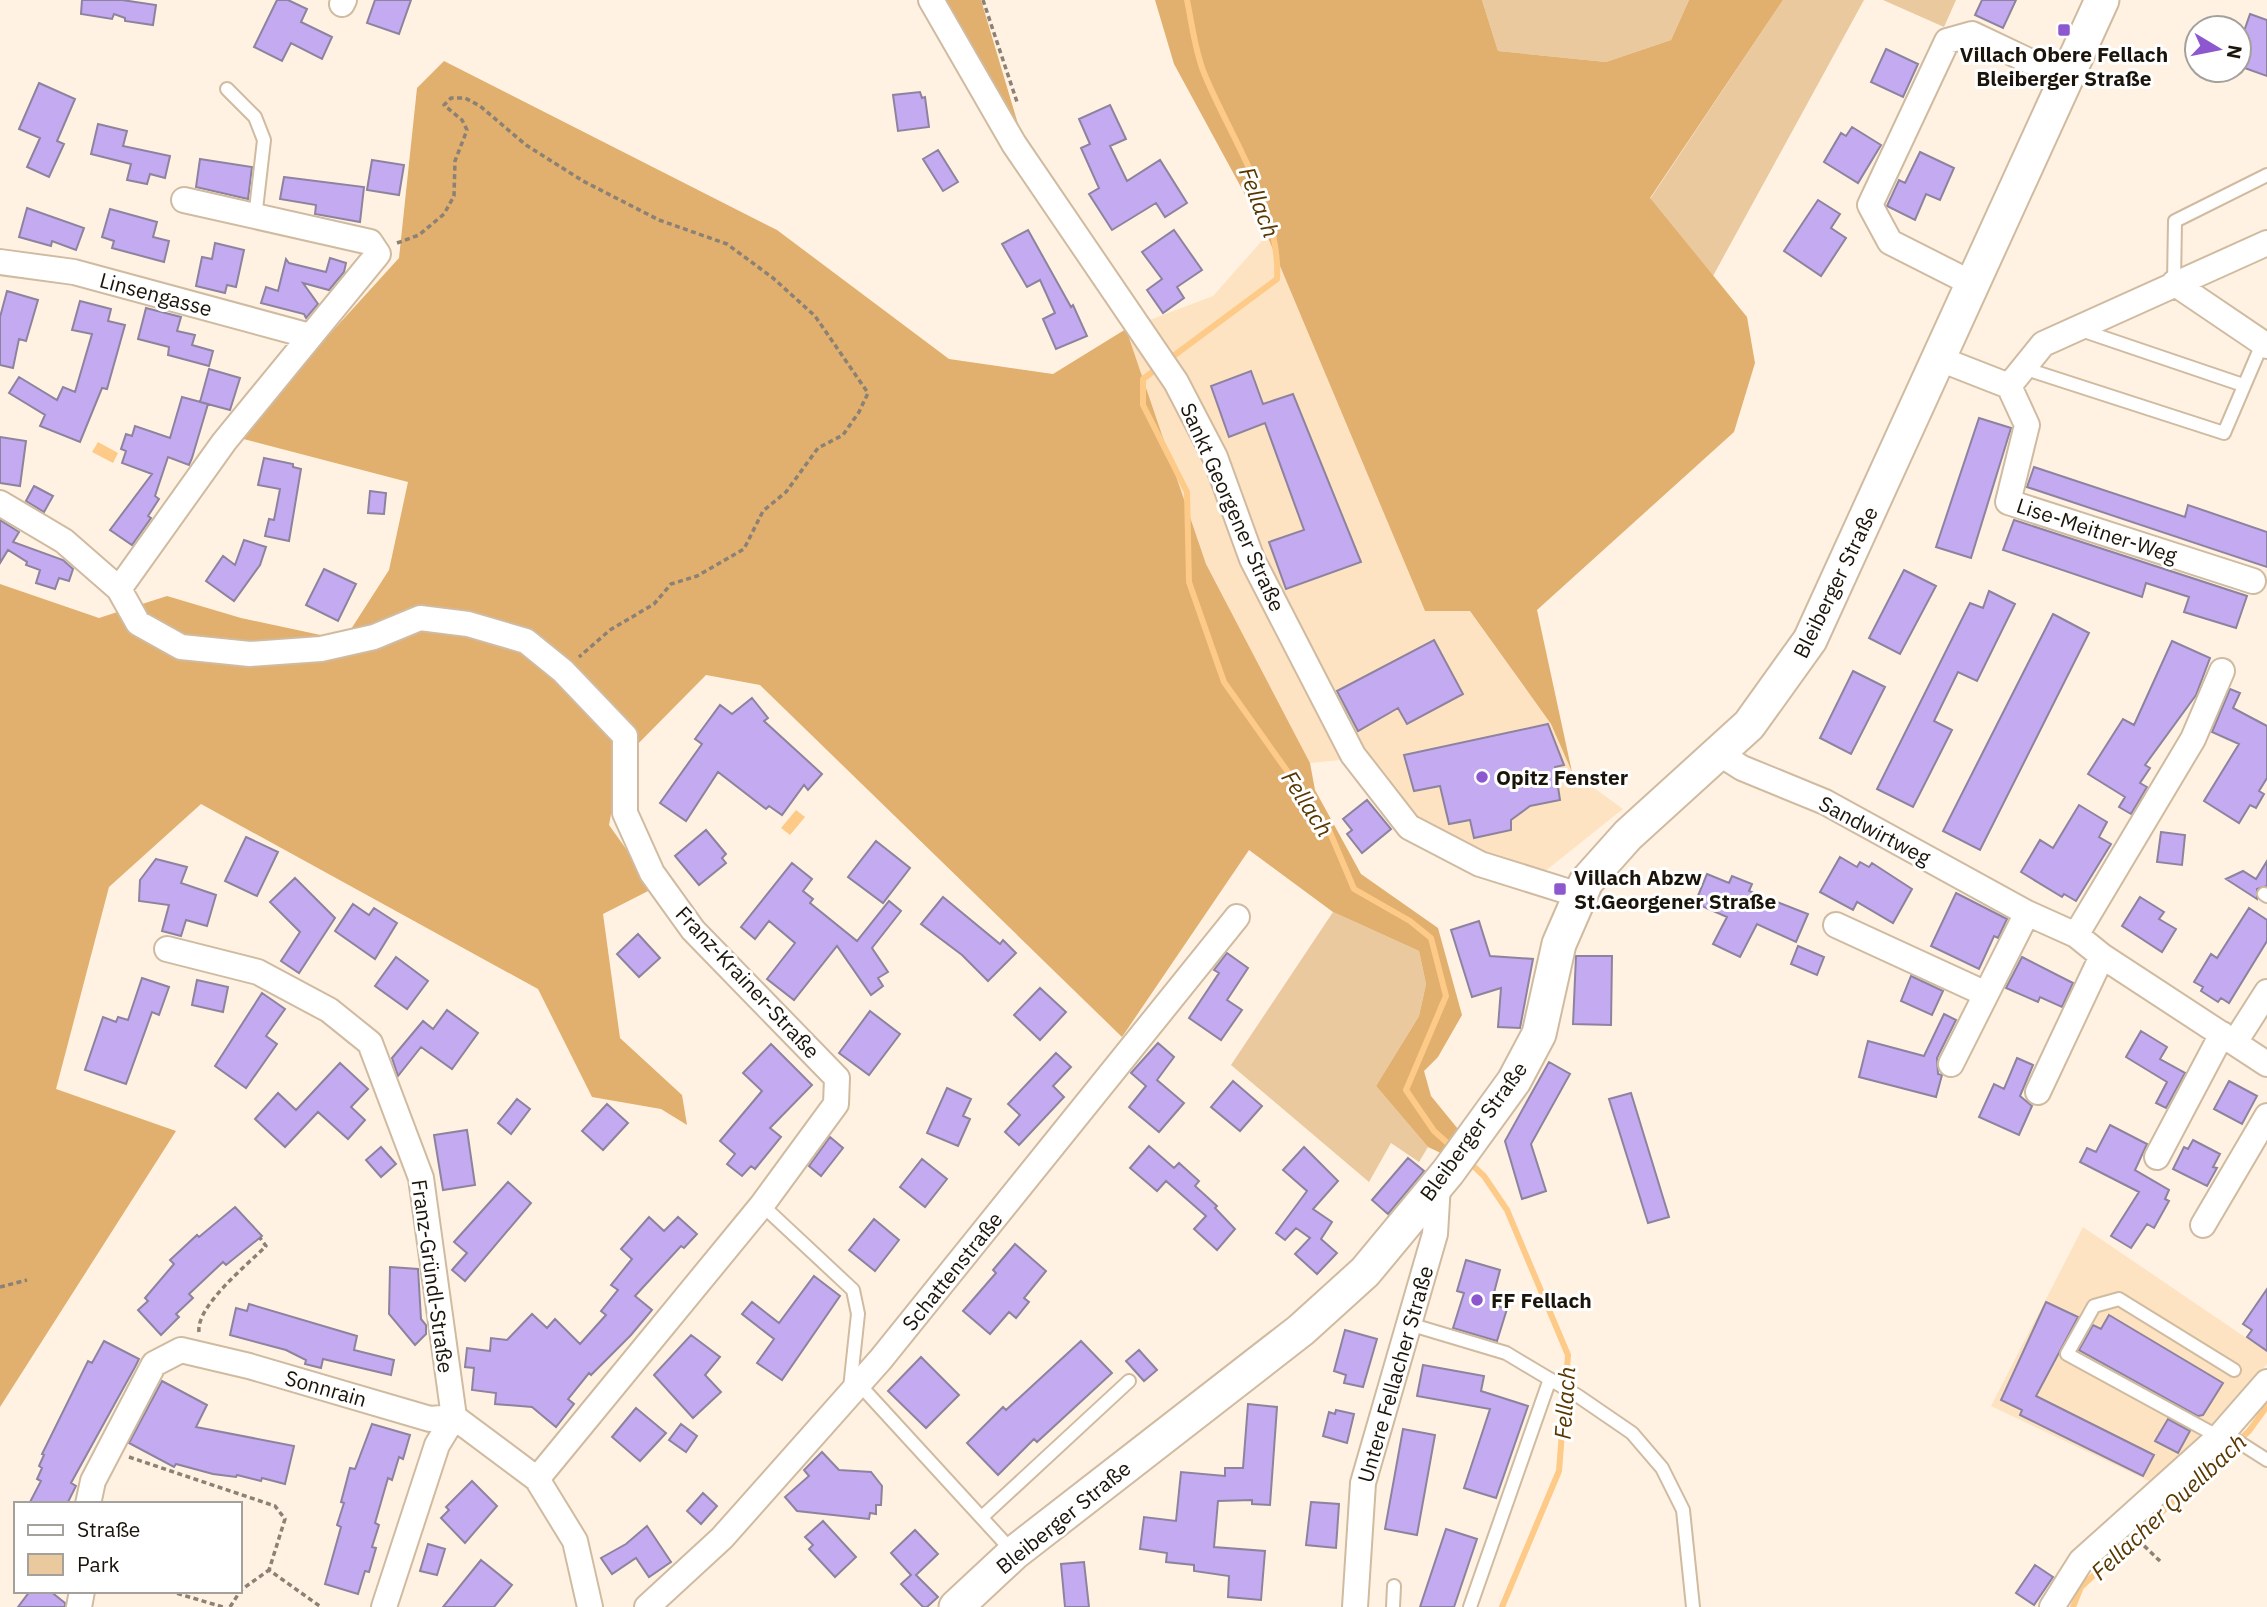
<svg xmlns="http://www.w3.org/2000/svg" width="2267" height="1607" viewBox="0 0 2267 1607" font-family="'IBM Plex Sans',sans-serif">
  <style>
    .built { fill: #fee3c2 }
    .green { fill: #eac99f }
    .forest { fill: #e1af6e }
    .water { fill: #fdca88 }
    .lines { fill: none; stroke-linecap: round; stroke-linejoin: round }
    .stream { stroke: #fdca88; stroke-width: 6 }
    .building { fill: #c4aaf0; stroke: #8d839f; stroke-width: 2 }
    .service-casing { stroke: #d0bba1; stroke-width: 16 }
    .minor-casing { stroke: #d0bba1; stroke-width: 28 }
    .secondary-casing { stroke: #d0bba1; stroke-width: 37 }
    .path { stroke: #8b8174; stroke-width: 3.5; stroke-dasharray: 5 3.5; stroke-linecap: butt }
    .service { stroke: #fff; stroke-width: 12 }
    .minor { stroke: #fff; stroke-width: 24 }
    .secondary { stroke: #fff; stroke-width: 33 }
    .poi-dot { fill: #8c57cf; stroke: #fff; stroke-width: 2.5 }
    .labels { text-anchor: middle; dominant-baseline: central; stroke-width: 6; stroke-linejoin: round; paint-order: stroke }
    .poi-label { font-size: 21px; font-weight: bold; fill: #1b140a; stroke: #fff; text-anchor: start }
    .street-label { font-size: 21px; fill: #1b140a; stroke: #fff }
    .water-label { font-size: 23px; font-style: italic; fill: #583700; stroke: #fff }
  </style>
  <rect width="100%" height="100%" fill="#fff2e2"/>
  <path class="built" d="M1267 235 1425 611H1470L1551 724 1572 772 1623 809 1539 876 1420 841 1341 760 1310 763 1206 564 1126 329 1213 296Z
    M2083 1227 2267 1352V1364L2201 1441 2149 1481 1991 1406Z"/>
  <path class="green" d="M1482 0H1689L1671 40 1606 62 1498 51Z
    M1783 0H1864L1713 276 1650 199Z
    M1883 0H1956L1944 27Z
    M1333 912 1419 951 1426 984 1419 1016 1376 1086 1428 1147 1419 1162 1391 1143 1369 1182 1231 1065Z"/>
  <path class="forest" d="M943 0H981L1018 124Z
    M1155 0H1482L1498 51 1606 62 1671 40 1689 0H1783L1650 198 1747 317 1755 363 1734 432 1537 610 1572 772 1551 724 1470 611H1425L1267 235 1174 64Z
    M444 61 777 230 949 359 1053 374 1126 329 1206 564 1310 763 1315 790 1361 874 1438 928 1462 1015 1438 1057 1424 1071 1431 1096 1458 1129 1443 1154 1428 1147 1376 1086 1419 1016 1426 984 1419 951 1333 912 1249 850 1122 1037 760 685 706 675 621 761 609 825 654 888 603 914 620 1038 682 1095 687 1125 661 1109 592 1097 538 989 201 804 109 887 56 1089 176 1131 0 1407V584L99 618 167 596 241 618 344 640 389 570 408 482 236 437 399 258 417 88Z"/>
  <path class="water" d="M98 442 118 453 113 463 92 452Z
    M796 810 805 817 790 835 781 828Z"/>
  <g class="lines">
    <path class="stream" d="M1168 360 1277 279C1281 209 1230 137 1204 73 1195 51 1192 24 1187 0
      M1159 367 1143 379V405L1187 492 1189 582 1224 682 1329 830 1354 889 1410 921 1431 938 1446 996 1406 1090 1434 1131 1453 1148
      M1469 1162 1484 1176 1507 1210 1568 1355 1559 1471 1502 1607
      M2073 1607 2081 1587 2249 1431 2267 1406"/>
  </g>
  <path class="building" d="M82 0H122L156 5 153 25 125 21V18L114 14 112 19 81 14Z
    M277 0H288L307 9 301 22 332 37 322 59 291 43 282 61 254 47Z
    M375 0H411L399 34 367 23Z
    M1982 0H2016L2003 28 1975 15Z
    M2250 14 2267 20V76L2239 66V46Z
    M1886 49 1918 64 1903 97 1871 82Z
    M39 83 75 99 57 141 64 144 49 177 27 167 40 138 19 129Z
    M920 92 922 98 925 97 929 127 898 131 893 95Z
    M1110 105 1126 139 1110 146 1127 181 1160 160 1187 203 1165 217 1156 203 1112 230 1089 194 1099 188 1081 148 1090 144 1079 119Z
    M98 124 127 131 123 146 170 156 165 178 150 174 147 184 127 180 131 164 91 154Z
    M1852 127 1881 145 1858 183 1824 162 1841 133 1846 136Z
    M938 150 958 182 943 191 923 159Z
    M1920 152 1954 168 1940 200 1926 194 1915 220 1887 206 1899 180 1905 183Z
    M200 159 252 167 248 199 196 187Z
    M372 160 404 165 399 195 367 190Z
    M284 177 364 187 360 222 315 214 316 205 280 199Z
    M1818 200 1840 214 1831 228 1846 238 1821 276 1784 251Z
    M27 208 84 228 76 250 52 241 51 246 19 237Z
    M110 209 157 222 153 237 169 241 164 262 112 248 114 241 102 237Z
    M1028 230 1071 307 1073 305 1087 336 1056 349 1043 319 1055 313 1040 280 1027 287 1002 244Z
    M1174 230 1202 270 1177 287 1184 298 1163 313 1147 290 1162 279 1142 252Z
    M215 243 244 250 236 287 227 285 225 293 196 286 202 257 212 259Z
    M330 258 346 263 344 272 329 290 303 283 318 304 306 318 304 314 261 303 266 287 278 291 286 259 289 263 326 272Z
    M7 291 38 300 26 341 19 339 13 368 0 365V317Z
    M80 301 111 309 108 321 125 325 107 389 102 388 80 442 40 426 45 415 9 393 19 377 57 400 63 387 75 392 92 334 72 330Z
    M146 308 181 317 177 331 195 335 192 345 213 351 209 366 168 355 169 347 138 339Z
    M209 369 240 378 230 410 200 402Z
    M1251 371 1263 404 1293 394 1361 562 1286 589 1269 542 1304 530 1265 423 1229 437 1211 386Z
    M182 397 208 404 192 458 189 465 168 457 155 496 159 499 148 516 151 518 132 545 110 530 152 474 122 463 126 451 121 449 126 434 132 436 135 426 170 438Z
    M1979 418 2011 428 1971 558 1936 547Z
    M0 437 26 441 20 486 0 483Z
    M264 458 293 464V467L301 469 289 541 265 536 269 519 274 520 280 489 258 485Z
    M2034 467 2185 517 2188 505 2267 532V567L2027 487Z
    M34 486 53 496 44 512 26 501Z
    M370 491 386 493 384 514 368 513Z
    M0 520 19 532 13 542 63 560 73 569 69 581 59 578 55 589 36 583 40 570 26 565 27 562 8 550 0 563Z
    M2014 520 2247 596 2236 628 2184 612 2189 597 2146 583 2142 597 2003 550Z
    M244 540 266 547 260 565 234 601 206 581 223 556 235 565Z
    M324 569 356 584 338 621 306 605Z
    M1904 570 1936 586 1900 654 1869 638Z
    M1989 591 2015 604 1977 681 1958 672 1934 721 1952 730 1913 807 1877 789 1970 603 1983 608Z
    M2053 614 2089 633 1980 850 1943 831Z
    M1434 640 1463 694 1407 724 1398 708 1358 731 1337 691Z
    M2172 641 2210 658 2196 695 2145 765 2150 768 2140 783 2147 787 2131 814 2119 807 2125 797 2088 774 2123 719 2134 725Z
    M1853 671 1885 687 1851 754 1820 738Z
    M2230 689 2240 693 2233 708 2267 726V778L2259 791 2264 794 2256 808 2250 805 2239 823 2204 801 2239 744 2212 732Z
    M752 698 768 718 764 721 822 774 808 790 804 785 782 815 769 806 766 809 718 772 686 821 660 803 702 744 695 739 720 705 732 714Z
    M1548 724 1564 765 1555 767 1560 800 1530 806 1511 820V830L1474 838 1470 820 1449 824 1440 786 1414 791 1404 755Z
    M1367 800 1391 829 1362 853 1347 834 1352 830 1343 819Z
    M2079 805 2107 822 2099 837 2111 844 2076 901 2064 894 2062 897 2021 872 2040 840 2053 848Z
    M706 830 726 854 722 858 726 863 699 885 675 856Z
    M2161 832 2185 835 2182 865 2157 862Z
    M246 837 278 852 257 896 225 881Z
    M876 841 910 868 883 903 848 877Z
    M1840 857 1857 867 1860 862 1869 867 1872 863 1912 889 1893 923 1857 902 1853 910 1820 892Z
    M156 859 187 867 181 883 216 895 207 926 186 920 181 936 162 931 169 905 139 901 140 880Z
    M2267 861V886L2257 889V899L2226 879 2243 871 2256 879Z
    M792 863 812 879 803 891 813 899 810 903 857 941 889 901 901 911 872 948 888 972 878 978 883 986 871 995 837 946 794 1000 767 979 795 943 769 921 755 939 741 927Z
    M1707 874 1729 883 1732 876 1752 884 1749 891 1808 914 1796 942 1757 924 1740 957 1713 944 1727 917 1695 903Z
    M295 878 335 918 299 973 281 961 300 932 270 902Z
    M1956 893 2007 919 1998 938 1994 936 1979 969 1931 946Z
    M943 897 1000 944 1003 940 1016 953 988 981 962 955 921 924Z
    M2140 897 2164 912 2159 919 2176 929 2162 952 2122 926Z
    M353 904 369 915 374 908 397 923 375 959 335 931Z
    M2249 908 2267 920V941L2229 1003 2221 998 2218 1002 2201 991 2203 987 2194 982 2211 954 2217 958Z
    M1479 921 1490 956 1533 959 1520 1028 1498 1027 1501 988 1472 997 1451 930Z
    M638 934 660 958 639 977 617 954Z
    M1798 946 1824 957 1817 975 1791 964Z
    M1227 953 1248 968 1227 1000 1242 1010 1221 1040 1189 1018 1219 973 1214 970Z
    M1576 956H1612L1611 1025 1573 1024Z
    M396 957 428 981 407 1009 375 986Z
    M2022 957 2073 983 2062 1007 2040 997 2038 1002 2006 988Z
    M1911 976 1943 991 1932 1015 1901 1001Z
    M142 978 169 987 159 1015 152 1012 126 1084 85 1070 103 1017 116 1022 118 1017 128 1020Z
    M197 980 228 987 223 1012 192 1005Z
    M1040 988 1066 1012 1040 1040 1014 1015Z
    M262 993 285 1009 266 1036 277 1044 246 1088 215 1066Z
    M447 1010 478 1033 452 1069 421 1047 398 1076 392 1058 423 1021 433 1029Z
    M870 1011 900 1034 869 1075 839 1053Z
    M1944 1014 1956 1020 1937 1058 1938 1074 1942 1075 1936 1097 1859 1077 1868 1041 1924 1056Z
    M2141 1031 2167 1047 2160 1059 2185 1073 2166 1108 2156 1103 2167 1082 2126 1057Z
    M1158 1043 1174 1057 1157 1080 1184 1103 1159 1132 1129 1107 1146 1086 1131 1073Z
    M771 1044 812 1085 770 1128 781 1137 755 1169 751 1166 742 1176 727 1164 735 1154 720 1141 762 1091 743 1073Z
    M1056 1053 1071 1067 1053 1086 1064 1097 1019 1145 1005 1132 1020 1115 1008 1104Z
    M2017 1058 2033 1065 2020 1096 2032 1106 2019 1135 1979 1117 1994 1084 2004 1089Z
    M1549 1062 1570 1074 1531 1144 1546 1191 1522 1199 1505 1141Z
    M340 1063 368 1089 351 1107 365 1120 348 1139 318 1112 285 1147 255 1119 278 1093 296 1110Z
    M1233 1081 1262 1106 1240 1131 1211 1107Z
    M2229 1081 2257 1096 2242 1124 2214 1109Z
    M947 1088 971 1099 963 1116 970 1119 958 1146 927 1133Z
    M1631 1093 1669 1217 1648 1223 1609 1099Z
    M517 1099 530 1109 511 1134 498 1123Z
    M607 1104 628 1123 603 1150 582 1131Z
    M2110 1125 2147 1144 2135 1170 2169 1190 2165 1199 2169 1201 2154 1228 2147 1224 2131 1248 2111 1236 2139 1192 2080 1162 2087 1148 2096 1152Z
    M467 1130 475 1185 443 1190 434 1135Z
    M830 1137 843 1148 821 1176 809 1166Z
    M2193 1140 2220 1154 2213 1167 2217 1168 2207 1186 2173 1169 2184 1147 2188 1149Z
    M1149 1146 1174 1168 1179 1163 1199 1181 1195 1186 1217 1206 1215 1208 1235 1229 1217 1250 1194 1229 1206 1216 1166 1181 1157 1191 1130 1168Z
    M381 1147 396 1164 381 1177 366 1160Z
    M1304 1147 1338 1181 1313 1209 1332 1222 1321 1239 1337 1253 1317 1274 1295 1254 1310 1238 1296 1228 1285 1240 1276 1233 1307 1191 1283 1170Z
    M1408 1158 1424 1171 1388 1214 1372 1200Z
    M922 1159 947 1179 925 1207 900 1187Z
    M508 1182 531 1203 465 1281 452 1270 467 1253 454 1242Z
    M235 1207 262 1236 226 1265 223 1262 189 1294 193 1298 176 1314 179 1317 161 1335 138 1310 148 1301 145 1298 174 1264 170 1260 197 1235 199 1237Z
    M649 1217 664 1231 678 1217 697 1234 684 1248 681 1246 635 1296 652 1310 631 1335 591 1375 589 1373 568 1399 574 1404 556 1427 532 1407 495 1404 496 1393 472 1390 474 1368 465 1367 467 1348 490 1351 491 1338 507 1340 532 1314 547 1328 555 1319 580 1344 606 1315 601 1311 618 1290 611 1285 632 1259 621 1249Z
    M874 1219 899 1240 875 1271 849 1250Z
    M1015 1244 1046 1271 1024 1298 1029 1302 1016 1318 1009 1312 990 1334 963 1311 996 1273 993 1270Z
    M1466 1260 1500 1270 1491 1304 1507 1309 1497 1341 1453 1328 1464 1293 1457 1291Z
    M390 1267 418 1269 421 1319 426 1325V1334L415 1345 389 1314Z
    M814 1276 840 1296 782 1380 757 1363 774 1339 742 1314 752 1302 779 1323Z
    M2267 1289V1351L2247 1337 2252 1330 2243 1324Z
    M2046 1302 2078 1317 2036 1396 2154 1455 2143 1476 2020 1415 2022 1410 2001 1400Z
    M249 1304 357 1336 354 1350 394 1360 391 1375 323 1359 321 1368 305 1364 306 1360 286 1350 230 1335 236 1308 247 1311Z
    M2109 1315 2223 1383 2203 1415 2198 1416 2079 1350 2093 1325 2101 1329Z
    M1345 1330 1377 1339 1363 1387 1344 1383 1346 1375 1334 1371Z
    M691 1335 720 1357 705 1375 721 1392 693 1418 654 1375Z
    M104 1341 139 1359 135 1367 71 1483 76 1486 67 1504H29L41 1481 37 1479 42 1468 39 1466 44 1455 42 1454 88 1361 92 1363Z
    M1081 1341 1112 1373 1037 1442 1034 1439 998 1475 967 1443 1003 1407 1006 1410Z
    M1139 1350 1157 1370 1144 1381 1126 1361Z
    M921 1357 959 1395 926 1428 888 1391Z
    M1423 1365 1484 1376 1481 1391 1528 1406 1496 1498 1464 1488 1490 1409 1417 1396Z
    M162 1381 207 1405 196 1427 294 1446 285 1484 262 1478 261 1481 237 1475 236 1477 213 1474 176 1464 174 1467 129 1443Z
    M1248 1404 1277 1407 1270 1505 1252 1504V1500L1218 1501 1214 1547 1265 1551 1261 1600 1228 1597 1229 1576 1194 1571V1565L1166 1562 1167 1553 1140 1549 1144 1517 1176 1521 1181 1472 1225 1476V1468H1243Z
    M636 1408 666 1433 640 1461 612 1437Z
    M1336 1410 1354 1414 1347 1443 1323 1436 1329 1412 1335 1414Z
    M2168 1419 2190 1431 2178 1453 2155 1441Z
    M372 1424 410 1435 403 1459 399 1457 392 1480 388 1478 375 1523 379 1525 372 1547 376 1548 369 1572 365 1571 358 1594 325 1584 341 1527 337 1525 344 1503 341 1502 350 1468 355 1469Z
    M681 1424 697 1436 686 1452 669 1440Z
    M1403 1429 1435 1435 1417 1535 1385 1529Z
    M822 1452 839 1470 871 1472 882 1486 881 1505H876V1514L870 1513 869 1519 797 1511 785 1497 809 1476 804 1470Z
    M472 1481 497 1506 465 1543 441 1518 449 1510 446 1507Z
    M703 1493 717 1506 701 1524 687 1511Z
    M1311 1502 1339 1504 1336 1548 1306 1545Z
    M823 1521 856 1557 835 1577 809 1549 813 1545 805 1537Z
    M647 1526 671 1562 649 1577 636 1558 612 1574 601 1558 626 1544Z
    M1446 1529 1477 1539 1454 1607H1420Z
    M915 1530 938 1554 916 1575 938 1597 927 1607H923L901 1584 911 1575 891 1553Z
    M428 1544 445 1549 437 1575 420 1571Z
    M481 1560 512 1585 494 1607H443Z
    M1084 1562 1089 1607H1065L1061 1564Z
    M2035 1565 2053 1577 2034 1605 2016 1593Z
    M30 1591H50L65 1603V1607H18Z"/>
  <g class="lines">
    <defs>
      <path id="service" d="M227 89 255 117 264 140 255 218
        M2174 283 2175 221 2267 175
        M2081 330 2243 385
        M2023 368 2224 433 2262 344
        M2264 894 2267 896
        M762 1205 853 1290 858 1314 850 1388
        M1409 1324 1506 1353 1578 1396 1632 1433 1662 1468 1683 1510 1693 1607
        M858 1383 1014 1553
        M2223 1432 2267 1460
        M2219 1437 2067 1354 2094 1306 2119 1299 2234 1370
        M982 1517 1129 1381
        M1393 1607 1394 1586
        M1470 1607 1550 1379"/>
      <path id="minor" d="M931 0 1014 144 1176 382 1215 457 1252 559 1353 755 1409 827 1480 864 1579 895
        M342 4 344 0
        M0 262 74 272 310 336
        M2174 283 2267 346
        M1973 284 1890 242 1870 205 1947 41 1972 34 2067 79
        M1940 359 2009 386 2027 425 2008 502 2253 581
        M2009 386 2043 344 2267 243
        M0 503 64 541 119 589 138 623 181 647 250 654 321 649 374 637 420 618 468 624 526 641 563 671 625 736V813L652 873 693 930 837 1078 836 1104 762 1205 537 1479
        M119 589 224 442 378 254 370 242 184 200
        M1720 754 1742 768 1825 802 2027 913 2076 935 2102 956 2267 1064
        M1836 925 1986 994
        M2076 935 2193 739 2222 671
        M167 949 258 972 329 1010 370 1043 421 1178 454 1417 537 1479 575 1541 590 1607
        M2235 1042 2267 992
        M1951 1064 2027 913
        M2038 1092 2102 956
        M2157 1157 2222 1034
        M2203 1225 2267 1116
        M88 1504 93 1481 154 1364 181 1350 249 1366 430 1419 454 1417
        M79 1607 82 1591
        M384 1607 437 1445 454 1417
        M647 1607 722 1538 881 1359 1237 917
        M1355 1607 1363 1483 1435 1234 1438 1184
        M2052 1607 2081 1561 2219 1437 2267 1382"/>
      <path id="secondary" d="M956 1607 1014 1553 1301 1330 1365 1272 1448 1172 1514 1081 1539 1034 1559 944 1586 882 1628 835 1749 725 1810 640 2102 0"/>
    </defs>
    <use href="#service" class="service-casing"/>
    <use href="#minor" class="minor-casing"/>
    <use href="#secondary" class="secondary-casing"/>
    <path class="path" d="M983 0 1017 102
      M397 243 419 235 444 214 454 196 455 161 467 130 462 120 444 105 451 98H465L480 106 526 145 583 181 659 220 727 244 773 278 815 316 868 393 859 412 843 435 818 448 786 492 763 511 744 549 697 576 671 584 654 604 610 630 579 657
      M0 1287 27 1280
      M199 1332C196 1306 247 1265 266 1246L260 1238
      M129 1457 275 1506 285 1519 269 1570 321 1607
      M2138 1540 2162 1563
      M169 1591 223 1607
      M230 1607 241 1590 269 1570"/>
    <use href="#service" class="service"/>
    <use href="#minor" class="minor"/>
    <use href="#secondary" class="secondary"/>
  </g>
  <g class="poi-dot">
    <rect x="2057" y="23" width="14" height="14" rx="3.5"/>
    <circle cx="1482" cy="777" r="7"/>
    <rect x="1553" y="882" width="14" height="14" rx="3.5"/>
    <circle cx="1477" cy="1300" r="7"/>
  </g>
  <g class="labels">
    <g class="poi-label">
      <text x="2064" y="54" text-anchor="middle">Villach Obere Fellach<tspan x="2064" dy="24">Bleiberger Straße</tspan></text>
      <text x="1496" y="777">Opitz Fenster</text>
      <text x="1574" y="877">Villach Abzw<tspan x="1574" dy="24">St.Georgener Straße</tspan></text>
      <text x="1491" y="1300">FF Fellach</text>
    </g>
    <g class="street-label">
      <text transform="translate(156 294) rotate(15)">Linsengasse</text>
      <text transform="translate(1233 507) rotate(66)">Sankt Georgener Straße</text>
      <text transform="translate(2097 530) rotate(18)">Lise-Meitner-Weg</text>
      <text transform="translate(1835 582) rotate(-64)">Bleiberger Straße</text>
      <text transform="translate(1875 830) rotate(28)">Sandwirtweg</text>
      <text transform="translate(748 982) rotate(47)">Franz-Krainer-Straße</text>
      <text transform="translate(1473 1131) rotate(-54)">Bleiberger Straße</text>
      <text transform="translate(952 1271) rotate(-51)">Schattenstraße</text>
      <text transform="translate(433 1276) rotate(82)">Franz-Gründl-Straße</text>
      <text transform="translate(1395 1374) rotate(-74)">Untere Fellacher Straße</text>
      <text transform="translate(326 1388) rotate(16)">Sonnrain</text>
      <text transform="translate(1063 1517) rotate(-39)">Bleiberger Straße</text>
    </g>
    <g class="water-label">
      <text transform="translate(1260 202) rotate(69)">Fellach</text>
      <text transform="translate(1308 803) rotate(57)">Fellach</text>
      <text transform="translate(1564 1403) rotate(-86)">Fellach</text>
      <text transform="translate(2168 1506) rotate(-43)">Fellacher Quellbach</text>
    </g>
  </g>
  <rect x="14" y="1502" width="228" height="91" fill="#ffffff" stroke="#a4a19d" stroke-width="2"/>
  <rect x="28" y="1525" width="35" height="10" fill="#ffffff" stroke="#a4a19d" stroke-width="2"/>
  <text x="77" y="1537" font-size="21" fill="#1b140a">Straße</text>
  <rect x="28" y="1554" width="35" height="21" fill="#eac99f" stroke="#a4a19d" stroke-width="2"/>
  <text x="77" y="1572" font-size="21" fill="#1b140a">Park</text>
  <g transform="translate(2218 49) rotate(100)"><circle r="33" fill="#ffffff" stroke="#a4a19d" stroke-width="2"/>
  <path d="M0-5L12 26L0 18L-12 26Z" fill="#8c57cf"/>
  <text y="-10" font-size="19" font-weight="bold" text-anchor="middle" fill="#1b140a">N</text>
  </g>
</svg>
